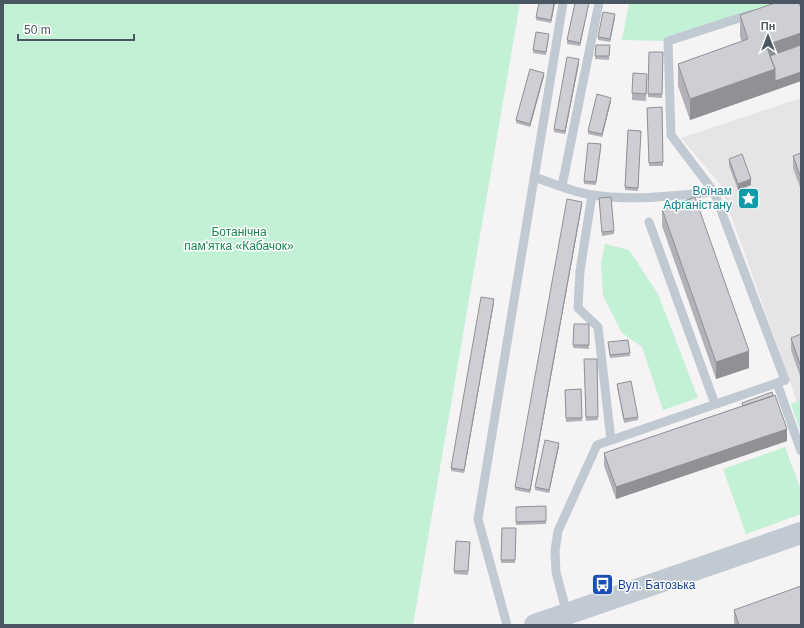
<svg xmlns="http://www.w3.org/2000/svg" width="804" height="628" viewBox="0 0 804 628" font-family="Helvetica,sans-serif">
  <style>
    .education { fill: #e6e4e5 }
    .green { fill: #c3f1d5 }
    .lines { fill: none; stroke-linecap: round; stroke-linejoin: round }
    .service { stroke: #c1cad2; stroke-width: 9 }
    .tertiary { stroke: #c1cad2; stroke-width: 22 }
    .wall { fill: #b0b2b7 }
    .shaded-wall { fill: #909195 }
    .building { fill: #cdcfd5; stroke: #909195 }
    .labels { text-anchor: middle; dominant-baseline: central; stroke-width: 3; stroke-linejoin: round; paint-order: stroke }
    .culture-label { font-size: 12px; fill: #0d838f; stroke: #fff; text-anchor: end }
    .park-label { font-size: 12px; fill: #17864f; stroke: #fff }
    .transit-label { font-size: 12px; fill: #164399; stroke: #fff; text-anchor: start }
  </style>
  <rect width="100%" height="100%" fill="#f5f3f3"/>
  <path class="education" d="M801 98V413L720 184 681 138Z"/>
  <path class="green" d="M3 3H520L413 625H3Z
    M629 3H784L664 41 622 40Z
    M605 244 629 250 658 294 698 398 663 410 642 347 622 333 603 296 601 264Z
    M801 400V433L791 404Z
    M785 447 801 490V514L746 534 723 469Z"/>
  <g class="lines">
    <path class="service" d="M752 14 668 41 671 135 714 192 785 380 777 383
      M534 177C552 183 575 193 593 195 632 201 674 196 714 192
      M562 186 599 3
      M592 195 580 271 578 308 598 327 611 440
      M649 222 715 404
      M567 614 556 572 555 551 558 531 597 445 777 383 801 451
      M507 625 478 519 563 3"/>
    <path class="tertiary" d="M535 625 801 533"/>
  </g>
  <path class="wall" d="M539 3H555L551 23 536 20V17Z
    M575 3H589L580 46 567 44V40Z
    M801 8V81L690 120 678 86V64L742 42 740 37V15Z
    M615 17 610 42 598 40V37Z
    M549 37 546 55 533 53V50Z
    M596 45H610L609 60 595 59Z
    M649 52H663L662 98 648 97Z
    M579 63 565 134 554 132V129Z
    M544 76 530 127 516 123V120Z
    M647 80 646 101 632 100V93Z
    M611 101 602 137 588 134V131Z
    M662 107 663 166H649L647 108Z
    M628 130 641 131 638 191 625 190Z
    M601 148 596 185 584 184V181Z
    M801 153V190L793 168V156Z
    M729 159 751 185 738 190 729 166Z
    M599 201 614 231V234L602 236Z
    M582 205 530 493 515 490V487Z
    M662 209 749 368 716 379 662 226Z
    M494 302 464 473 451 471V468Z
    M574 324H589V349L573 348Z
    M801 334V379L791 350V338Z
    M608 342 630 353V356L610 358Z
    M584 359H597L598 420 586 421Z
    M617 384 638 417V420L624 423 617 387Z
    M581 389 582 421 566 422 565 390Z
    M742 403 787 441 616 499 604 466V453L742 406Z
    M559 446 549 493 535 490V487Z
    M546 506V524L516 525V507Z
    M502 528H516L515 563H501Z
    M456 541 470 542 468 575 454 574Z
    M734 610 801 625H735L734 622Z"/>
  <path class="shaded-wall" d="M554 3H555L551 23V20Z
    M589 3 580 46V43Z
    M615 14V17L610 42V39Z
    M801 33V54L769 66 766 45Z
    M579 59V63L565 134V131Z
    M775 69 801 72V81L690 120V99Z
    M544 73V76L530 127V124Z
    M611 98V101L602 137V134Z
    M751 179V185L738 190V184Z
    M582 202V205L530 493V490Z
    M494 299V302L464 473V470Z
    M749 351V368L716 379V362Z
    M787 429V441L616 499V487Z
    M559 443V446L549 493V490Z"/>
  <path class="building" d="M539 3H554L551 20 536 17Z
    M575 3H589L580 43 567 40Z
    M775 3H799L801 8V33L766 45 775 69 690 99 678 64 748 39 740 15Z
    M603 12 615 14 610 39 598 37Z
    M536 32 549 34 546 52 533 50Z
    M596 45H610L609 56H595Z
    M801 45V72L775 81V69L770 56Z
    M649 52H663L662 94H648Z
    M567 57 579 59 565 131 554 129Z
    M530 69 544 73 530 124 516 120Z
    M633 73 647 74 646 94 632 93Z
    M597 94 611 98 602 134 588 131Z
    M662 107 663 162 649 163 647 108Z
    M628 130 641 131 638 188 625 187Z
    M588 143 601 144 596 182 584 181Z
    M801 153V178L793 156Z
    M742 154 751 179 738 184 729 159Z
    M611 197 614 231 602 232 599 198Z
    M695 197 749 351 716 362 662 209Z
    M567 199 582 202 530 490 515 487Z
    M481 297 494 299 464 470 451 468Z
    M574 324H589V345H573Z
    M801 334V367L791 338Z
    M628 340 630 353 610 355 608 342Z
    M584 359H597L598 417H586Z
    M631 381 638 417 624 419 617 384Z
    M581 389 582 418H566L565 390Z
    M772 392 773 396 743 406 742 403Z
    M775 395 787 429 616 487 604 453Z
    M545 440 559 443 549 490 535 487Z
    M546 506V521L516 522V507Z
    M502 528H516L515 560H501Z
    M456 541 470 542 468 571H454Z
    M801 586V625H739L734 610Z"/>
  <defs>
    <symbol id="sight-square" viewBox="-11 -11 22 22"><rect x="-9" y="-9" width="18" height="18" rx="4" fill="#0f9aa8" stroke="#fff"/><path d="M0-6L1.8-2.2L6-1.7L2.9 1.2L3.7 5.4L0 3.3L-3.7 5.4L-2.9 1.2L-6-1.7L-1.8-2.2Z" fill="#fff"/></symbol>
    <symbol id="bus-square" viewBox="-11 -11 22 22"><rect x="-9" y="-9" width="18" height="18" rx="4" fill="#1a4fb4" stroke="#fff"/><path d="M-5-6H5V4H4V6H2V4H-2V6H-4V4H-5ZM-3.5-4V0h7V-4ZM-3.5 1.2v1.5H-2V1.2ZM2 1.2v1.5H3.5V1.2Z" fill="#fff"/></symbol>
  </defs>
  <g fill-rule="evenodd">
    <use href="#sight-square" x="736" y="186" width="25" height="25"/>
    <use href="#bus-square" x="590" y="572" width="25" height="25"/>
  </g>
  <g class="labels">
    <g class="culture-label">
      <text x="732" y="191">Воїнам<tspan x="732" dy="14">Афганістану</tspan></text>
    </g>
    <g class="park-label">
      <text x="239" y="232">Ботанічна<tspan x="239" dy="14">пам'ятка «Кабачок»</tspan></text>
    </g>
    <g class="transit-label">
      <text x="618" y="585">Вул. Батозька</text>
    </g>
  </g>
  <rect width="804" height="628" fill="none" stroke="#4a5661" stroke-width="8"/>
  <g transform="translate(768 36)" stroke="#ffffff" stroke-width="3" paint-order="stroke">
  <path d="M0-3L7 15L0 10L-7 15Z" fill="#4a5661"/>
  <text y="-6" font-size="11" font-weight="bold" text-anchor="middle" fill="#4a5661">Пн</text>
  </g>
  <path d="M18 34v6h116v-6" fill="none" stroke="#4a5661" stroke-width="2"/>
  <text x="24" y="34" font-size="12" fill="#4a5661" stroke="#ffffff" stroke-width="3" paint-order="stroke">50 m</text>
</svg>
